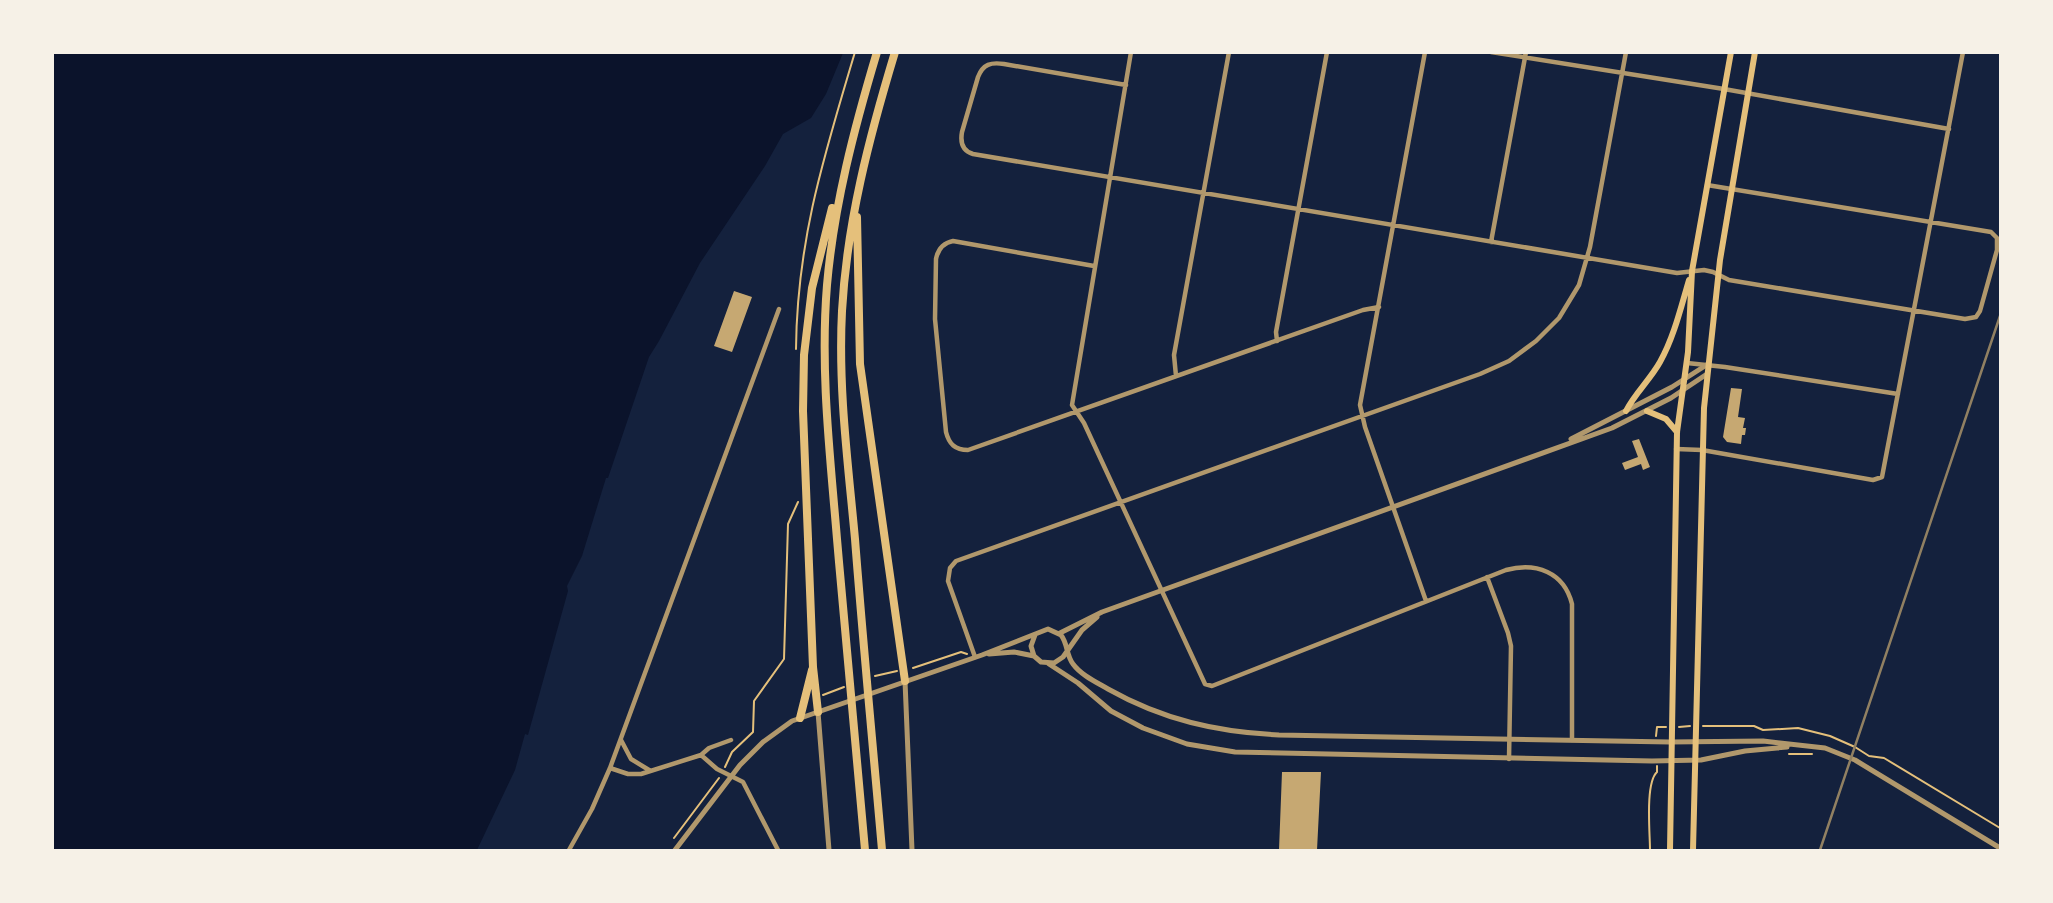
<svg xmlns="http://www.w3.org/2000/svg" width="2053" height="903" viewBox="0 0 2053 903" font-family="Cabin,sans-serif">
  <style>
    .water { fill: #0b132b }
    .building { fill: #c6a872 }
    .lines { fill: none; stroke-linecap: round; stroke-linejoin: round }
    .path { stroke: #e5c07b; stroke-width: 2 }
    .minor { stroke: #b1986c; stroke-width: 4.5 }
    .tertiary { stroke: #b1986c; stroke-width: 5 }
    .primary { stroke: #e5c07b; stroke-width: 6 }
    .motorway { stroke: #e5c07b; stroke-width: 8 }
    .rail { stroke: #918062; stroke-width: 2.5 }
  </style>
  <rect width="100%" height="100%" fill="#14213d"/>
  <path class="water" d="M52 53H843L826 94 811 118 783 134 765 166 700 263 659 341 649 357 608 478H606L582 556 567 586 568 591 528 735 525 734 515 770 477 850H53Z"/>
  <path class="building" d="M734 291 752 297 732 352 714 346Z
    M1731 388 1742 389 1738 417 1745 418 1743 428H1746L1745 435H1742L1741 444 1727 442 1723 437Z
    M1639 439 1650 467 1643 470 1641 464 1625 470 1622 463 1638 457 1632 441Z
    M1282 772H1321L1317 850H1279Z"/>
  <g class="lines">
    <path class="path" d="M796 349C797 240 824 156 855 52
      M913 668 961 652 967 654
      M875 676 897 671
      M823 695 844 687
      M1703 726H1754L1763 730 1798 728 1830 736 1855 747 1869 756 1884 758 2000 828
      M1679 727 1690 726
      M1656 736 1657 727H1666
      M1789 754H1812
      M725 767 732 752 753 732 754 701 784 659 788 524 798 502
      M674 838 719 778
      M1650 850C1650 833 1645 783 1657 772V766"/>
    <path class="minor" d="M1131 52 1072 405 1084 423 1205 684 1212 686 1506 570C1536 562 1564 572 1572 604V740
      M1425 52 1360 405 1365 427 1426 601
      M1491 52 1724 89 1949 129
      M1126 85 1004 64C991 62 983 64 978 77L962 132C960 143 963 151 973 154L1677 273 1704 270 1713 272 1729 280 1965 319 1976 317 1980 311 1997 250V238L1991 232 1707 185
      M1491 242 1526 52
      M1094 266 953 241C943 243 938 249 936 259L935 319 946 432C949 444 955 450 968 450L1363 310 1379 307
      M1277 341 1276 332 1327 52
      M1687 363 1725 367 1898 394
      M1176 376 1174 355 1229 52
      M1676 449 1702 450 1873 480 1882 477 1963 52
      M1487 577 1508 633 1511 646 1509 759
      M975 657 948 581 950 568 956 561 1480 374 1509 361 1536 341 1559 318 1579 285 1590 247 1626 52
      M621 740 631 759 649 770
      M701 755 717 769 743 782 778 850
      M610 768 628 774H641L701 755 709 748 731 740
      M569 850 592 809 610 768 779 309"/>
    <path class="tertiary" d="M1571 439 1672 387 1708 364
      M1060 633 1102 612 1612 428 1671 398 1707 374
      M1035 635 1031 646 1034 656 1041 662 1054 663 1063 657 1082 630 1097 617
      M989 654 1014 652 1034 656
      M1049 664 1078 683 1111 711 1143 728 1187 744 1235 752 1652 761 1701 760 1745 751 1787 747
      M905 681 912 850
      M818 712 829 850
      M675 850 740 765 763 742 792 721 982 655 1048 629 1061 635C1068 644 1066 655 1073 664 1081 675 1096 682 1108 689 1163 720 1217 732 1279 735L1670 742 1763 741 1825 748 1855 760 2000 848"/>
    <path class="primary" d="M1626 411C1635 393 1650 380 1660 362 1674 337 1681 307 1689 280
      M1647 411 1666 419 1677 432
      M1670 850 1677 432 1688 352 1692 271 1731 52
      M1693 850 1704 408 1720 260 1755 52"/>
    <path class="motorway" d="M857 217 860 364 905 681
      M818 712 813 667 803 411 804 355 812 288 832 208
      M800 718 812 670
      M865 850C856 747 846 643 837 539 830 454 820 370 827 285 834 205 854 129 877 52
      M882 850C873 747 863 643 855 539 848 463 838 388 842 311 847 222 869 138 895 52"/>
    <path class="rail" d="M1820 850 2000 316"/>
  </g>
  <rect width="2053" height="903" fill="none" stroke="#f6f1e7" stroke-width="108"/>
</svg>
